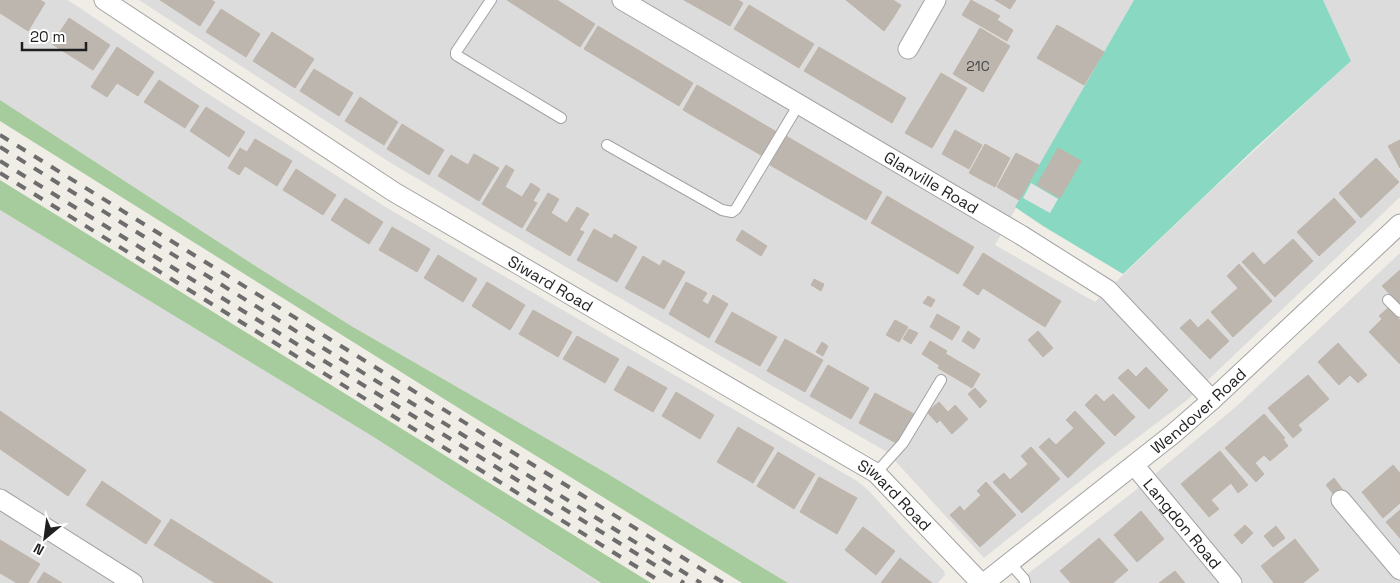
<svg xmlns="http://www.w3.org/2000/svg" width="1400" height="583" viewBox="0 0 1400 583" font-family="'Space Grotesk',sans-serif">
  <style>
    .residential { fill: #dddcdc }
    .forest { fill: #a6cb9d }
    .pitch { fill: #89d8c2 }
    .parking { fill: #e3e3e3 }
    .building { fill: #bcb6af; stroke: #c0b5a9 }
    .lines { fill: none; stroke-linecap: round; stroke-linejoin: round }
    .service-casing { stroke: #a3a3a3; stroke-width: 12 }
    .minor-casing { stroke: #a3a3a3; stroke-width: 21 }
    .service { stroke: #fff; stroke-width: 10 }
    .minor { stroke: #fff; stroke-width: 19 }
    .rail { stroke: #6d6d6d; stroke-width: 4; stroke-dasharray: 10 10; stroke-linecap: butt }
    .labels { text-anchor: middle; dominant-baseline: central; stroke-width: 5; stroke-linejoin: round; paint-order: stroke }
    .number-label { font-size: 14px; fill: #464543 }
    .street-label { font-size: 16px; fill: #1f1f1f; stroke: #fff }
  </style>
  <rect width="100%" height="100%" fill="#efede6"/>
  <path class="residential" d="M0 0H67L77 6 199 88 387 208 857 481 868 490 905 531 944 571 945 575 938 583H788L608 474 353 327 257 267 0 100Z
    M139 0H1134L995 245 1095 302 1201 200 1351 61 1323 0H1400V197L1186 401 1093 471 984 558 887 452 566 267 391 163Z
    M0 210 372 436 600 583H0Z
    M1400 253V583H1016L1132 493 1238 405Z"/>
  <path class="forest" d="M0 100 257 267 353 327 608 474 788 583H742L457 407 0 121Z
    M0 180 651 583H601L372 436 0 210Z"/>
  <path class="pitch" d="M1134 0H1323L1351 61 1254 149 1123 274 1043 226 1015 207Z"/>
  <path class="parking" d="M1031 183 1058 199 1050 213 1023 198Z"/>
  <path class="building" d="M0 0H40L45 3 28 31 0 13Z
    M160 0H211L215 2 200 26Z
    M507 0H557L595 24 580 47Z
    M684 0H738L743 3 730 26Z
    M846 0H864L893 18 884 31Z
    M864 0H893L901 5 893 18Z
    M971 0 1000 16 997 20 1013 30 1007 41 962 15Z
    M995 0H1016L1010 9Z
    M749 5 814 44 799 68 734 29Z
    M221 9 260 34 246 57 206 32Z
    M69 18 110 45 93 70 52 44Z
    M1057 25 1104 52 1084 85 1037 58Z
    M598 26 693 83 679 106 584 49Z
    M980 28 1010 46 983 92 953 74Z
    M272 32 314 59 295 88 253 61Z
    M117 47 154 72 138 96 117 83 107 97 91 87Z
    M819 47 906 98 892 123 804 71Z
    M314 69 353 93 339 116 300 91Z
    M941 73 967 88 932 148 905 133Z
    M159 80 199 106 185 128 144 102Z
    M697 85 780 134 766 158 683 110Z
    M360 97 398 122 384 145 345 121Z
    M206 107 245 132 229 157 190 131Z
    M402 124 444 150 429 175 387 149Z
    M955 130 982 145 969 169 942 154Z
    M786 136 882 192 866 220 770 165Z
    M255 139 292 161 277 186 245 166 239 175 228 168 240 148 247 152Z
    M1400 140V168L1388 146Z
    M985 144 1010 158 995 187 969 173Z
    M1058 148 1081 161 1060 198 1037 185Z
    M1016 153 1039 165 1019 200 997 187Z
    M474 154 499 168 479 201 438 176 451 155 468 165Z
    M1376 158 1399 182 1361 218 1339 193Z
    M506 165 514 170 505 187 522 197 531 183 540 189 533 201 537 203 522 228 482 204Z
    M296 169 336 195 323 215 283 190Z
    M548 193 559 199 551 213 567 223 577 207 589 214 579 230 584 232 570 256 526 230Z
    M887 196 974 247 958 274 871 223Z
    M345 198 383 222 369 244 331 220Z
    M1334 198 1356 222 1319 256 1297 232Z
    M392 227 430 249 417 272 379 250Z
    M594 229 612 239 614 234 637 247 617 282 577 260Z
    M742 230 767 246 761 256 736 240Z
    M1293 239 1313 261 1275 297 1242 262 1253 252 1264 265Z
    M983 253 1061 301 1045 327 983 288 978 295 963 285Z
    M438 255 477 279 463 302 424 278Z
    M643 256 660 266 663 260 685 272 664 309 625 288Z
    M1239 264 1272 301 1233 337 1211 312 1238 288 1227 276Z
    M1400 270V305L1382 286Z
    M814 279 824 284 821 291 811 285Z
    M487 282 525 305 510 330 472 306Z
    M686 282 707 293 702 301 708 305 713 295 728 304 709 338 669 314Z
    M928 296 935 300 931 307 923 303Z
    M1388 308 1400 320V364L1369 332 1382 319 1379 316Z
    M533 310 572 332 558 357 519 334Z
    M732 312 777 337 760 366 715 342Z
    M937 314 960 327 952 340 930 327Z
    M1190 319 1198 328 1208 319 1229 341 1210 359 1180 328Z
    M895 320 908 327 899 342 886 335Z
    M909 329 918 333 911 344 903 339Z
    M968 331 980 339 974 349 962 341Z
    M1038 331 1053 348 1043 357 1028 340Z
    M577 336 619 359 605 383 563 359Z
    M785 339 823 360 805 392 767 371Z
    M930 341 947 351 939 365 922 354Z
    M822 342 828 346 823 356 816 352Z
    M1338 343 1367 375 1358 383 1350 375 1339 385 1318 362Z
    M946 354 980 374 972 388 938 368Z
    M828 365 869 388 851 419 810 396Z
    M628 366 667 388 653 412 614 390Z
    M1146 367 1168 390 1149 409 1118 378 1128 369 1136 377Z
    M1308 375 1329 399 1298 425 1302 430 1293 438 1268 408Z
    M975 388 987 401 980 408 968 394Z
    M676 392 714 415 700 439 662 416Z
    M875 393 914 414 898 444 859 423Z
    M1096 394 1104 402 1113 394 1135 417 1115 436 1085 405Z
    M939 402 948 412 955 405 968 419 952 434 940 420 937 423 927 412Z
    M0 411 86 470 68 496 0 449Z
    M1075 411 1105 443 1068 478 1039 447 1049 438 1056 445 1074 428 1066 420Z
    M1264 414 1285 438 1283 439 1288 446 1270 461 1264 455 1255 463 1264 474 1256 482 1225 448Z
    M738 427 774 448 753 483 717 462Z
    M1031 447 1060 479 1022 513 993 482 1004 473 1010 480 1028 464 1021 456Z
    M1220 451 1248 485 1238 493 1231 483 1211 500 1219 509 1209 517 1181 484Z
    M778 452 815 474 794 509 757 486Z
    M1393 465 1400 473V503L1383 518 1362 492Z
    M819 477 857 498 837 534 800 512Z
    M1334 478 1346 494 1338 500 1326 485Z
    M102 481 161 521 146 544 86 505Z
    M986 482 1016 515 980 547 950 515 960 506 964 511 981 495 977 491Z
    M1400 510V538L1386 522Z
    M1141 511 1164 539 1137 562 1114 535Z
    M171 519 273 583H215L154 545Z
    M1245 525 1253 533 1242 544 1234 535Z
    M1276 526 1285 538 1273 547 1264 536Z
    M863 527 895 551 876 575 845 550Z
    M1099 538 1128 570 1113 583H1071L1060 571Z
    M1295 539 1319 570 1303 583H1274L1261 566Z
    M0 540 40 564 28 583H17L0 573Z
    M900 558 932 583H881Z
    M1175 571 1185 583H1159Z
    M44 572 62 583H37Z"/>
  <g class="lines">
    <defs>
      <path id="service" d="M491 0 456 52V55L561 118
        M607 145 722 210 732 212 736 209 799 104
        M1388 300 1400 312
        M876 473 903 443 941 380
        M1010 563 1024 579 1025 583"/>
      <g id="minor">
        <path id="s1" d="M104 0 394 192 876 473 981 583"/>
        <path id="s2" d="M622 0 1021 235 1108 290 1212 400"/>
        <path d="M908 49 936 0"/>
        <path id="s3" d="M1134 465 1232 583"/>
        <path d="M0 499 133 583"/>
        <path d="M1341 500 1400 570"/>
        <path id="s4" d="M984 583 1173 434 1212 400 1400 224"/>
      </g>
    </defs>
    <use href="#service" class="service-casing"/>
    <use href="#minor" class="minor-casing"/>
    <use href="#service" class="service"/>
    <use href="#minor" class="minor"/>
    <path class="rail" d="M0 135 724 583
      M0 147 701 583
      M0 161 684 583
      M0 173 663 583"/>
  </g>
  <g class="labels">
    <g class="number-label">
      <text x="978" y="66">21C</text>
    </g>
    <g class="street-label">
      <text stroke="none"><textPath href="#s2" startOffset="359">Glanville Road</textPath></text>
      <text stroke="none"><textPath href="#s1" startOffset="529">Siward Road</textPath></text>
      <text stroke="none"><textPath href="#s4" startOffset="275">Wendover Road</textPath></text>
      <text stroke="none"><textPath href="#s1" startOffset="934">Siward Road</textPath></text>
      <text stroke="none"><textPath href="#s3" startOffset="76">Langdon Road</textPath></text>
    </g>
  </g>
  <g transform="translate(45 538) rotate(209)" stroke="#ffffff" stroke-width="4" paint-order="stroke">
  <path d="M0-4L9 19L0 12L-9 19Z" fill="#1f1f1f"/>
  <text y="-8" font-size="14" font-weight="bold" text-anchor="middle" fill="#1f1f1f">N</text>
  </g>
  <path d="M22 42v8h64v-8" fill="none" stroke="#1f1f1f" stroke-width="2.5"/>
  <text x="30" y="42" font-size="15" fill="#1f1f1f" stroke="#ffffff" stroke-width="4" paint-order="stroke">20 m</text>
</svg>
